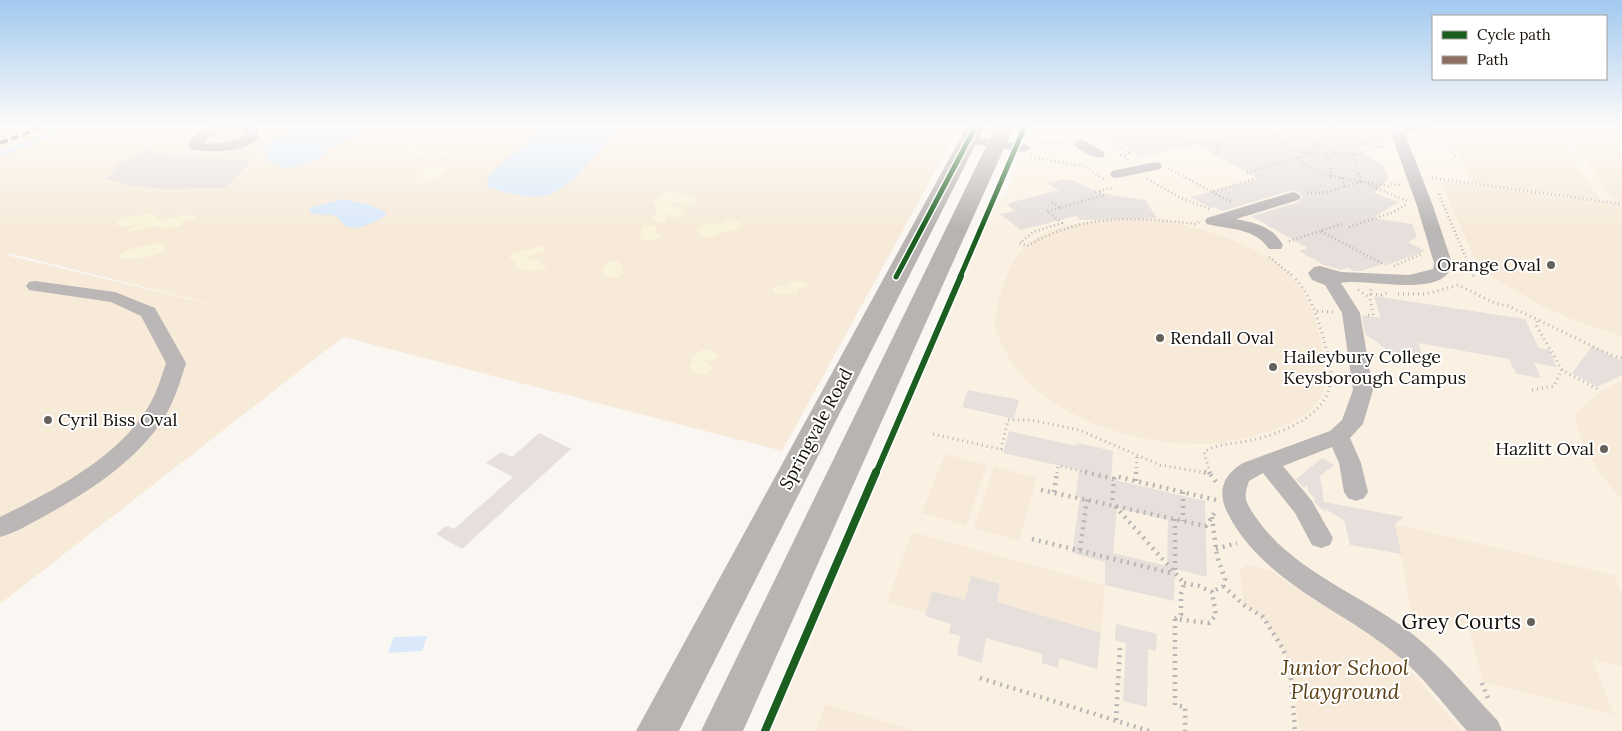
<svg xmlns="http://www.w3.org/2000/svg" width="1622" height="731" font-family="Lora,serif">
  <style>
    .built { fill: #fbf1e3 }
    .green { fill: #f7ead9; fill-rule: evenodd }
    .sand { fill: #f9f3db }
    .water { fill: #dae9fa }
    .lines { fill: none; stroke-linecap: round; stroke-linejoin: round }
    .stream { stroke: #dae9fa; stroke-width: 4 }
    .building { fill: #e6dfdc; fill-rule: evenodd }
    .path-far2 { stroke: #b8b5b4; stroke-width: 2.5; stroke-dasharray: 1 3; stroke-linecap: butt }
    .path-far1 { stroke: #b8b5b4; stroke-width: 3; stroke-dasharray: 1 4; stroke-linecap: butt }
    .path { stroke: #b8b5b4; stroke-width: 4.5; stroke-dasharray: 2 5; stroke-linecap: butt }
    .minor { fill: #bbb7b7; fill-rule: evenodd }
    .highway { fill: #b9b4b2; fill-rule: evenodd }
    .quiet { stroke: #8d6e63; stroke-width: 4; stroke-dasharray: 8 4; stroke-linecap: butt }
    .cycleway-far2-casing { stroke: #fff; stroke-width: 8 }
    .cycleway-far1-casing { stroke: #fff; stroke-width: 9 }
    .cycleway-casing { stroke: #fff; stroke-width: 11 }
    .cycleway-far2 { stroke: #1b5e20; stroke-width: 5 }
    .cycleway-far1 { stroke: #1b5e20; stroke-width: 6 }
    .cycleway { stroke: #1b5e20; stroke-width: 8 }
    .poi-dot { fill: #66615b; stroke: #fff; stroke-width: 2 }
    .labels { text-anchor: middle; stroke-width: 4; stroke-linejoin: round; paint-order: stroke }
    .poi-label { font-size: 18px; fill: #16100a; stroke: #fff; text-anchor: start }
    .street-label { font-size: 18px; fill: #16100a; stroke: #fff }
    .near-poi-label { font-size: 21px; fill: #16100a; stroke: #fff; text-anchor: end }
    .near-park-label { font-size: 21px; font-style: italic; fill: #5d4116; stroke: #fff }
  </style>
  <rect width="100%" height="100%" fill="#faf7f2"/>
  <path class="built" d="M1033 126H1622V731H771L996 199 1005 197Z"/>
  <path class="green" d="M0 126H960L782 451 343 337 0 604ZM9 253 256 315 6 255Z
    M1444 126H1549L1600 200 1471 182Z
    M1561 127 1622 134V203L1616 202Z
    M1440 181 1622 205V336L1578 322 1543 307 1486 273 1474 257Z
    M1123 218C1138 219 1153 219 1168 222 1202 227 1261 247 1286 271 1305 288 1315 314 1320 337 1324 352 1329 372 1324 386 1323 391 1321 398 1318 402 1306 418 1283 427 1264 433 1243 439 1221 444 1199 444 1131 445 1029 412 1002 344 1000 339 996 333 995 328 994 313 999 297 1004 284 1007 275 1011 264 1017 256 1040 223 1087 223 1123 218Z
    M1622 381V500C1599 472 1581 452 1575 414L1600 392Z
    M945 454 987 465 966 526 922 513Z
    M994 466 1037 478 1019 541 974 528Z
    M1395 524 1614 575 1622 593V667L1593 660 1614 715 1483 682 1469 629 1412 614Z
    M912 532 1105 585 1101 633 997 602 1000 584 971 576 965 600 932 591 926 613 887 602Z
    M1249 565 1271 571 1394 651 1462 731H1299L1292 667 1267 622 1258 614 1244 605 1240 571 1243 567Z
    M825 704 916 731H816Z"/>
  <path class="sand" d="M404 147H420L429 151C421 156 406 163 396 159L397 156 392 159 384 158 385 155Z
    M449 149 456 153 465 151 471 153C464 163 448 161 440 155L441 151Z
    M441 164V167L446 170C437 176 425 188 413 182 420 175 429 164 441 164Z
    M673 190 676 192 678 195 693 197 697 202C690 211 680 204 670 201L671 205 683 209 684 214 673 218 668 217 670 214H666L667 220 663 222 653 221 652 218 658 211 654 206 653 201 667 191Z
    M154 214 157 219H169L181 215 195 216 194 219 182 222 181 226 164 229 154 226 131 232 128 231 130 228 143 223 127 227 115 225C120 216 143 214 154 214Z
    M730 220 741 222 743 225C739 231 731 231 724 232 712 235 710 244 696 230 702 222 710 225 719 224 722 224 725 220 730 220Z
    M646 224 657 226V230L654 233 660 235 658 239 648 241 640 238 641 227Z
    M161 243 167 247C158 259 131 260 117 258 123 248 149 245 161 243Z
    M540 246 545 248 544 251 530 256 528 259 539 260 547 267C532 275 528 270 514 266L515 262 509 257 510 254Z
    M610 261 620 262 624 273 616 278 605 276 602 271 606 263Z
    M794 281H803L809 285 807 288H798L797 293 790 295 784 293 776 295 772 291 775 286 786 287Z
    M702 350H709L718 354 717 357 712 361 703 360 713 367C707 377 694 378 689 367L692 361V356Z"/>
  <path class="water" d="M307 126H379L329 148C319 163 297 167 281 168L278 164 268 162 270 159H265L267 157 264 156 268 151H260C273 138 289 132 307 126Z
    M545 126H620C613 138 601 149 592 159 553 203 543 203 487 187 485 171 508 160 518 151 527 143 535 134 545 126Z
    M343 199 371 205 386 212 385 216C375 222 356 233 344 225 340 221 339 217 332 215 324 213 317 217 309 212L311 207Z
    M427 636 422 651 388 653 394 637Z"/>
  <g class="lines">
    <path class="stream" d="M0 154 74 126"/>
  </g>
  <path class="building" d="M1099 126H1376L1388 132 1391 139 1356 148 1381 164 1387 173 1388 179 1375 193 1398 202 1373 218 1412 224 1417 237 1408 242 1425 251 1387 265 1385 263 1361 271H1353L1348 268 1341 270 1324 265 1299 251 1308 248 1251 216 1299 202 1303 197 1299 192 1292 190 1222 211 1215 207 1210 208 1191 197 1259 179 1196 144 1141 157Z
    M149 150 173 157 210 155 201 159 252 160 225 188 164 189 134 186 104 179 116 173 110 172 119 168 112 167Z
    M1064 179 1073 180 1099 193 1145 200 1157 218 1080 220 1076 216 1021 230 1000 214 1015 211 1006 204 1059 190 1047 183Z
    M1374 296 1525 319 1539 348 1550 350 1556 367 1534 363 1541 378 1516 374 1509 359 1418 343 1424 357 1389 351 1365 334 1362 315 1381 318Z
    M1592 346 1622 361V375L1597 387 1572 373Z
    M968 390 1019 400 1014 419 962 407Z
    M1009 431 1076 446 1077 443 1113 451 1111 479 1205 501 1207 577 1175 569 1174 601 1105 585V562L1072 553 1080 498 1076 494 1079 470 1003 453ZM1117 508 1168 520 1167 566 1113 553Z
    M539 433 571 449 462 549 436 534 446 526 454 529 513 477 486 463 501 452 512 457Z
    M1322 458 1334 465 1320 476 1324 502 1404 517 1395 524 1401 554 1350 545 1344 520 1325 509V512L1316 504 1313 500H1316L1308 491 1307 485 1304 488 1296 479Z
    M971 576 1000 584 997 602 1101 633 1097 669 1059 658 1058 668 1042 663V654L986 638 982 663 957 655 960 636 949 633 951 624 925 616 932 591 965 600Z
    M1116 624 1157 634 1156 651 1148 649 1147 707 1123 701 1126 643 1115 640Z"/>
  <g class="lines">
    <path class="path-far2" d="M1054 126 1077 133
      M1103 126 1099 133 1129 153 1121 155 1129 160
      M1280 126 1335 153 1353 155 1377 147
      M1330 126 1377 147 1388 146
      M1570 126 1606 131
      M1440 127 1456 158
      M1268 128 1273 134 1291 132
      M1170 132 1182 129V126
      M1189 142H1205L1219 147V151L1213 155
      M1037 145 1068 141
      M1216 145 1227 141 1230 136 1253 138 1273 134C1289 153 1311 156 1335 153
      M1327 155 1332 162
      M1353 155 1357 165
      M1031 157 1084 166 1105 180
      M1300 157 1303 164 1331 176
      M1168 168 1212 192 1257 178
      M1331 168V176L1362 182 1358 172
      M1247 173 1300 157 1320 146
      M1342 178 1345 186 1362 182 1388 186 1390 184 1402 185
      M1432 178 1622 204
      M1147 179 1181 198 1209 209
      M1369 185 1407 201
      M1095 192 1114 187
      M1212 192 1231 202
      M1307 193 1329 192 1345 186
      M1439 194 1474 277
      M1052 202 1060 208 1104 195 1098 191
      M1060 208 1047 211 1062 223 1033 232 1020 243 1027 246C1085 213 1132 217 1197 224L1200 221
      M1342 224 1320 231 1385 265
      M1349 227 1394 212 1408 203
      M1289 241 1320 231
      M1269 257 1294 277
      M1394 266 1423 253"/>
    <path class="path-far1" d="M1358 290 1370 298
      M1371 294 1381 295 1387 293
      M1398 294H1426L1458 285 1497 304 1508 306 1530 316 1613 356 1622 358
      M1317 311 1333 312
      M1368 315H1373L1370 298 1371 289
      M1537 321 1536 325 1562 370 1597 389
      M1532 390 1554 386 1562 370
      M933 434 1004 450
      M1001 449 1008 420H1031L1079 430 1160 465 1208 473
      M1057 473 1058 466 1090 473
      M1136 473 1137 455
      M1210 473 1204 452C1218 443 1233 444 1248 441 1280 434 1329 417 1331 378 1332 368 1329 357 1326 348 1319 321 1312 296 1293 276"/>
    <path class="path" d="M1085 472 1114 479 1112 505
      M1204 472 1210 474 1217 483
      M1209 472 1210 474
      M1114 479 1115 476 1216 500
      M1136 481V472
      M1041 490 1206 526 1217 509
      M1054 492 1057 472
      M1183 492V521
      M1115 506 1184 583
      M1212 517 1217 556 1225 579 1223 586 1212 592
      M1175 519V573
      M1032 539 1175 574
      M1216 549 1237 543
      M1080 550 1087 499
      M1184 583 1199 586 1212 592 1216 615 1209 623 1175 619 1181 615V594Z
      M1223 586 1244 605 1263 617 1283 649 1290 667 1295 731
      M1175 619V705L1185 707V731
      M980 678 1149 731
      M1482 683 1488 698
      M1116 720 1120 646"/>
    <path class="minor" d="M214 126H255L258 130 259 138C246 153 209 153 191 149L189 146C193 133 202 130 214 126ZM241 129 244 131 245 136C231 142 219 144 204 143 210 131 229 132 241 129Z
      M1400 126H1430L1429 129 1405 134 1433 206 1452 263C1447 301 1366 277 1341 283L1360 313 1373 390 1363 424 1350 438 1361 463 1368 492 1364 498 1356 501 1348 498 1344 492 1339 463 1332 447 1283 466 1312 501 1333 538 1330 545 1321 548 1312 545 1295 513 1263 473 1249 481C1247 487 1245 493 1246 499 1248 507 1253 513 1257 519 1296 574 1364 595 1415 636 1446 661 1470 692 1498 721L1502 731H1467C1443 704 1421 673 1392 651 1336 607 1263 581 1228 514 1217 493 1222 475 1243 463L1330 431 1342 420 1353 390 1342 313 1325 285 1312 280 1308 273 1314 267 1320 266 1341 272 1409 275 1433 269 1434 263 1417 206 1390 131 1392 128Z
      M1612 126H1622V131L1613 129Z
      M970 136 1024 144 1031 148 1024 152 965 143 963 140 965 137Z
      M1080 139 1103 151 1105 154 1103 157C1093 159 1079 151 1073 143Z
      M1155 162 1160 163 1162 166 1160 169 1117 178 1112 177 1110 174 1112 171Z
      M1293 192 1298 194 1301 197 1298 200 1236 219C1256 223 1273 227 1283 245L1281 249H1269C1254 227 1230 230 1207 224L1205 221 1207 218Z
      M35 281 115 292 155 308 186 363C180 383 174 402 163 420 134 463 87 493 41 518 28 525 15 533 0 537V517C51 492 116 459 147 409 156 395 161 378 166 363L141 316 111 302 29 290 26 286 29 282Z"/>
    <path class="highway" d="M967 126H985L679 731H636Z
      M996 126H1014L743 731H701Z"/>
    <path class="quiet" d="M0 143 45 126"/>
    <defs>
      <path id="cycleway-far2" d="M896 277 976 126
        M960 277 1025 126"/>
      <path id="cycleway-far1" d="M876 473 961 276"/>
      <path id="cycleway" d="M765 731 876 472"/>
    </defs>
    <use href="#cycleway-far2" class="cycleway-far2-casing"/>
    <use href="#cycleway-far1" class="cycleway-far1-casing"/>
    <use href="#cycleway" class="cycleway-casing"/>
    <use href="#cycleway-far2" class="cycleway-far2"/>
    <use href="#cycleway-far1" class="cycleway-far1"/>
    <use href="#cycleway" class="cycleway"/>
  </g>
  <linearGradient id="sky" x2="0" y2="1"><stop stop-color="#a2c9ef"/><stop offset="0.55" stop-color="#fdfbf9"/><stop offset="1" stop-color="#fdfbf9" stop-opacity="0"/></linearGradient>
  <rect width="1622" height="229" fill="url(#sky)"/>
  <g class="poi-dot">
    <circle cx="1551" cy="265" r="5"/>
    <circle cx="1160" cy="338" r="5"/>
    <circle cx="1273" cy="367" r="5"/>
    <circle cx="48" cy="420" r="5"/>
    <circle cx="1604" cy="449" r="5"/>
    <circle cx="1531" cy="622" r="5"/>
  </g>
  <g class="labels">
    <g class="poi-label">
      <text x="1541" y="271" text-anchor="end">Orange Oval</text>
      <text x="1170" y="344">Rendall Oval</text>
      <text x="1283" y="363">Haileybury College<tspan x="1283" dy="21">Keysborough Campus</tspan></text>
      <text x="58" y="426">Cyril Biss Oval</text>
      <text x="1594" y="455" text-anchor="end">Hazlitt Oval</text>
    </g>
    <g class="street-label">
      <text transform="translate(816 429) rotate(-62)" y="6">Springvale Road</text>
    </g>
    <g class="near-poi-label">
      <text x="1521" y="629">Grey Courts</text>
    </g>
    <g class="near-park-label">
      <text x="1345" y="675">Junior School<tspan x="1345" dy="24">Playground</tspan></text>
    </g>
  </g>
  <rect x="1432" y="15" width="175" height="65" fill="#ffffff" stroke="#a29f9d"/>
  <rect x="1442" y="31" width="25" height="8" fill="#1b5e20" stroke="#a29f9d"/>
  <text x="1477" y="40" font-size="15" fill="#16100a">Cycle path</text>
  <rect x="1442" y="56" width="25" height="8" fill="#8d6e63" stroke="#a29f9d"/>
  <text x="1477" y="65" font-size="15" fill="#16100a">Path</text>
</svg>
